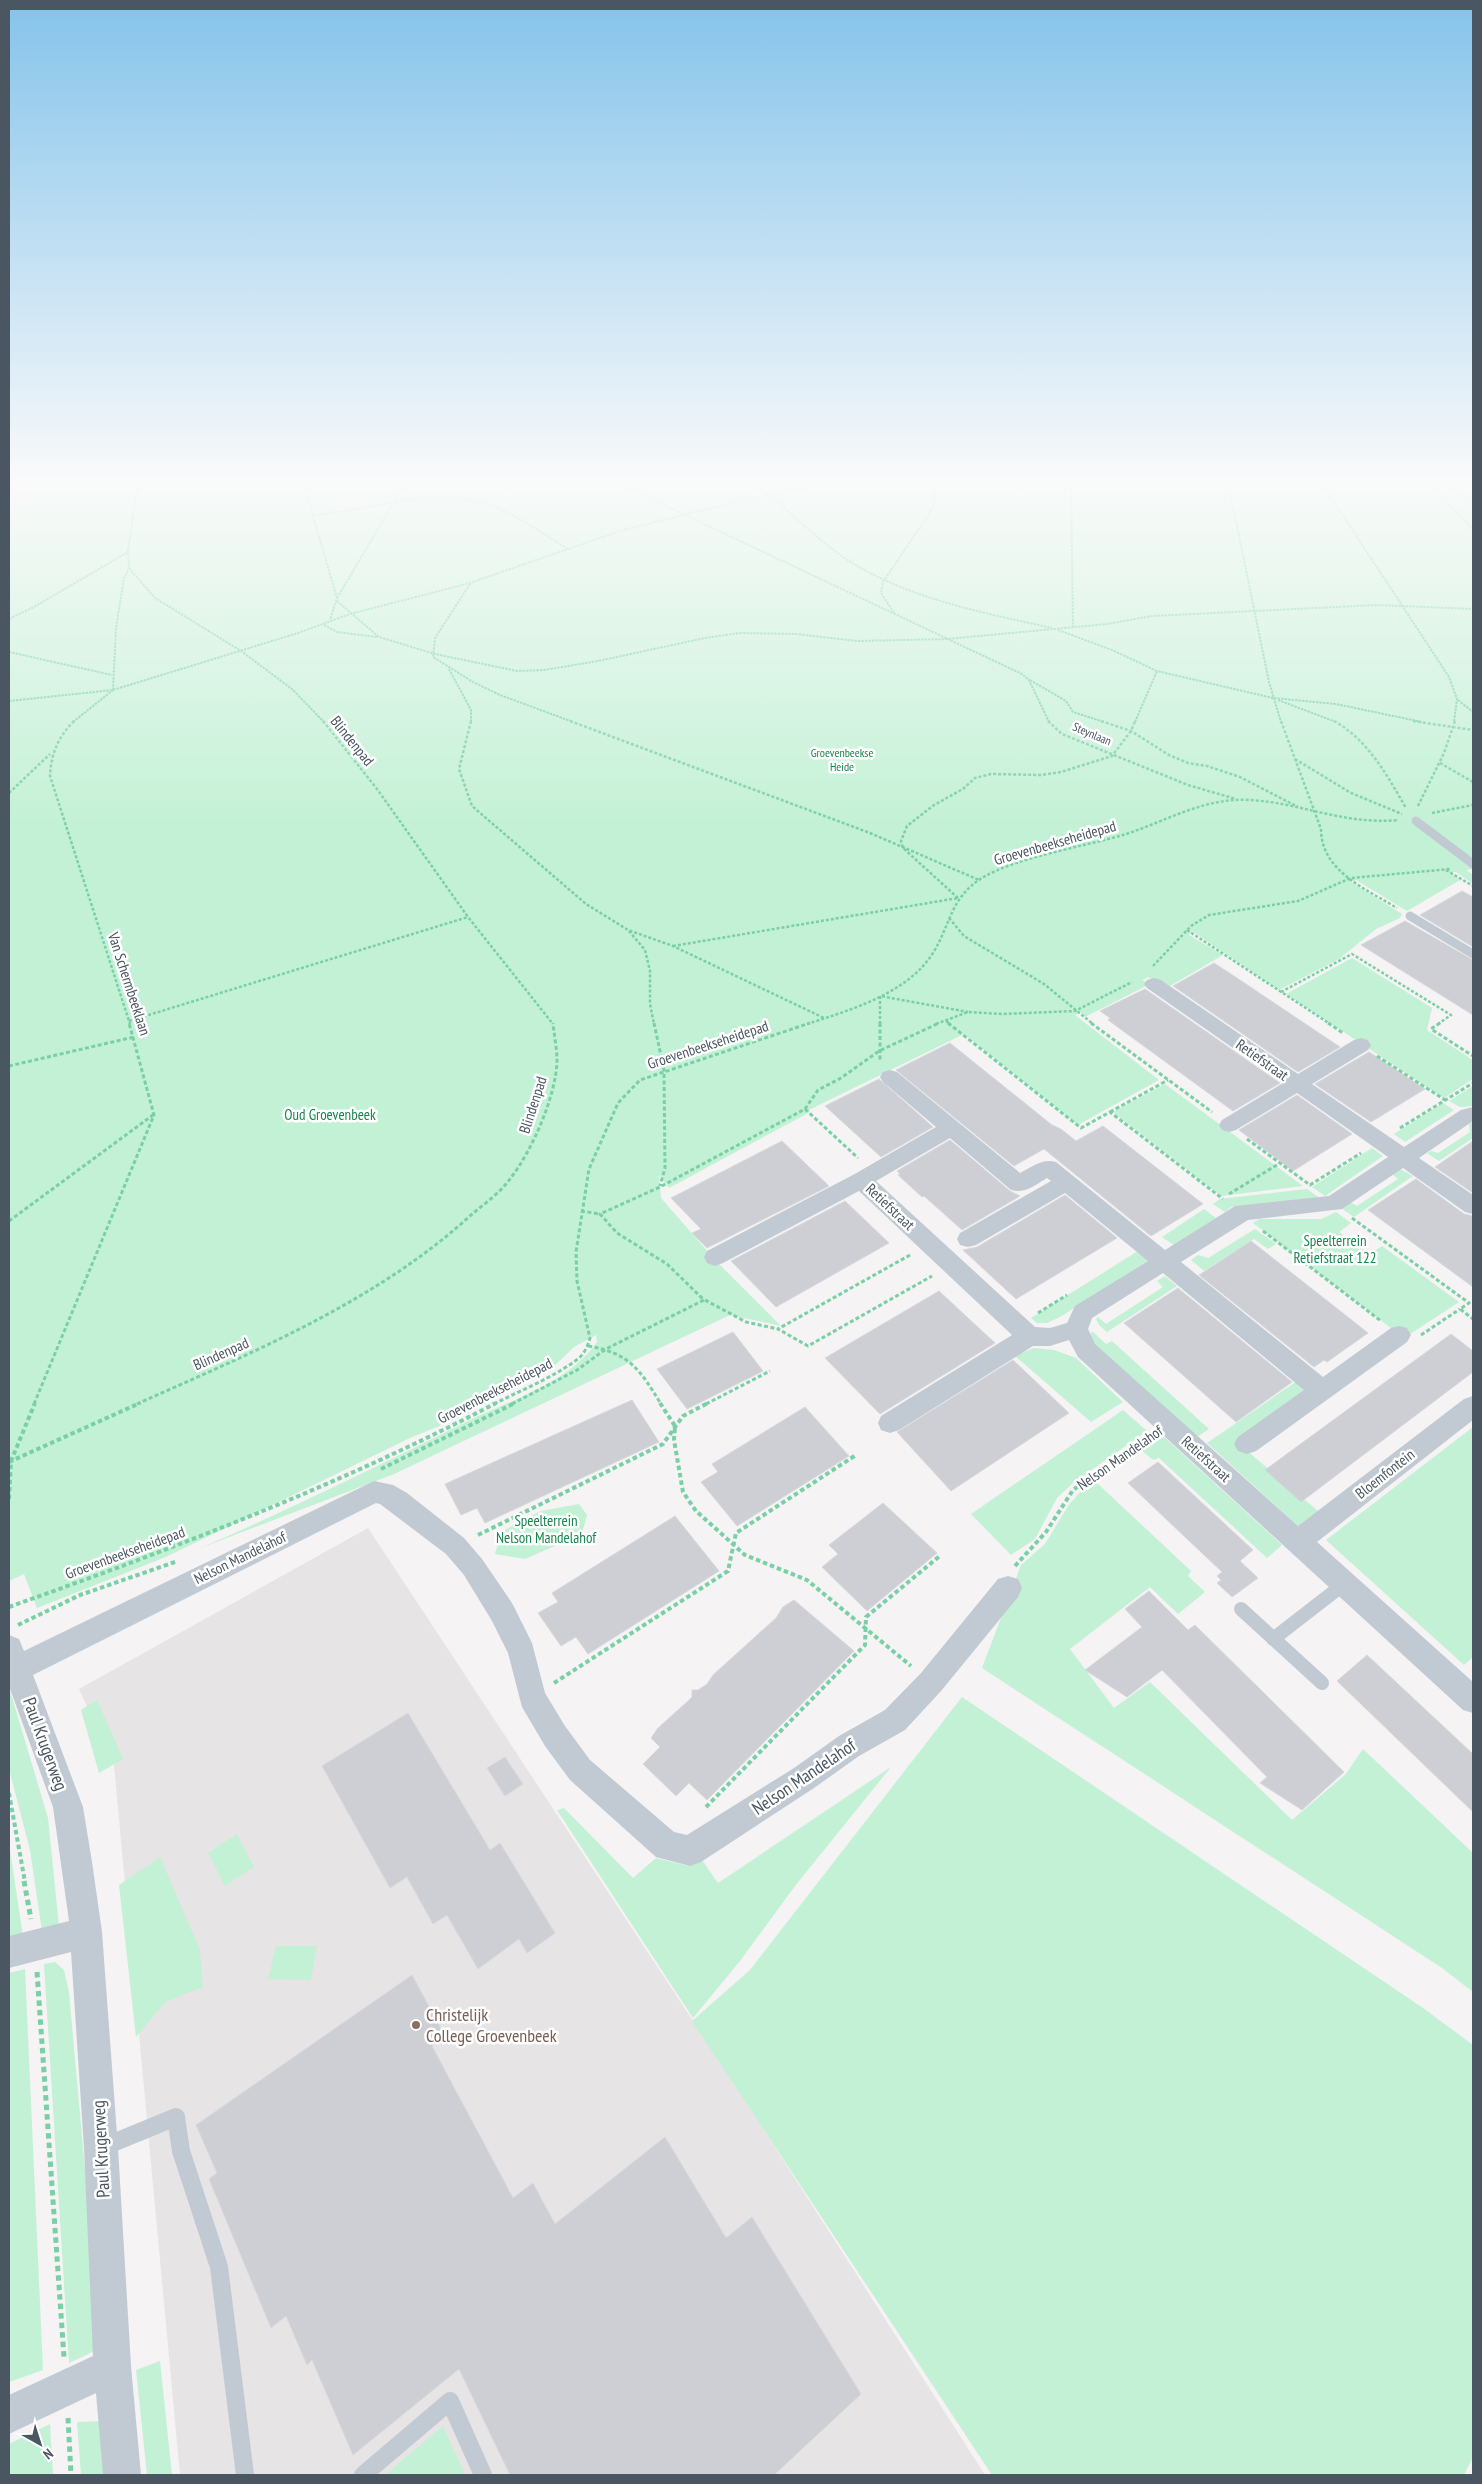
<svg xmlns="http://www.w3.org/2000/svg" width="1482" height="2484" font-family="'PT Sans Narrow',sans-serif">
  <style>
    .education { fill: #e6e4e5 }
    .green { fill: #c3f1d5 }
    .building { fill: #cdcfd5; stroke: #d7d9de }
    .lines { fill: none; stroke-linecap: round; stroke-linejoin: round }
    .path-far4 { stroke: #7ad0a6; stroke-width: 2; stroke-dasharray: 2.5 1; stroke-linecap: butt }
    .path-far3 { stroke: #7ad0a6; stroke-width: 2.5; stroke-dasharray: 3 2; stroke-linecap: butt }
    .path-far2 { stroke: #7ad0a6; stroke-width: 3; stroke-dasharray: 4 2.5; stroke-linecap: butt }
    .path-far1 { stroke: #7ad0a6; stroke-width: 4; stroke-dasharray: 4.5 3; stroke-linecap: butt }
    .path { stroke: #7ad0a6; stroke-width: 5; stroke-dasharray: 5.5 4; stroke-linecap: butt }
    .lane-far2 { stroke: #c1cad2; stroke-width: 9 }
    .lane-far1 { stroke: #c1cad2; stroke-width: 14 }
    .lane { stroke: #c1cad2; stroke-width: 18 }
    .street { fill: #c1cad2; fill-rule: evenodd }
    .education-dot { fill: #8d6e63; stroke: #fff; stroke-width: 2 }
    .labels { text-anchor: middle; stroke-width: 5; stroke-linejoin: round; paint-order: stroke }
    .far-street-label { font-size: 12px; fill: #4a5661; stroke: #fff }
    .far-park-label { font-size: 12px; fill: #17864f; stroke: #fff }
    .street-label { font-size: 15px; fill: #4a5661; stroke: #fff }
    .park-label { font-size: 15px; fill: #17864f; stroke: #fff }
    .near-street-label { font-size: 18px; fill: #4a5661; stroke: #fff }
    .near-education-label { font-size: 18px; fill: #785e54; stroke: #fff; text-anchor: start }
  </style>
  <rect width="100%" height="100%" fill="#f5f3f3"/>
  <path class="education" d="M368 1528 730 2077 985 2475H180L114 1765 79 1689Z"/>
  <path class="green" d="M9 482H1473V869L1466 870 1473 875V884L1456 872H1450L1460 880 1407 911 1356 880 1351 882 1402 914 1400 918 1376 929 1339 959 1279 990 1192 931 1189 935 1223 955 1170 986 1161 980 1155 982 1149 977 1142 980 1150 984 1085 1017 1081 1012 1075 1015 1159 1080 1078 1125 964 1034 809 1110 810 1112 669 1188 659 1175 661 1198 716 1261 781 1326 730 1315 394 1474 198 1549C289 1510 378 1466 466 1422 510 1400 567 1384 597 1342L596 1335 574 1347 549 1371 454 1420 410 1438 166 1557 37 1608 24 1574 9 1581Z
    M1352 958 1432 1008 1427 1030 1473 1060V1079L1444 1098 1286 994Z
    M1165 1084 1303 1186 1221 1196 1113 1112Z
    M1473 1086V1106L1460 1107 1449 1101Z
    M1443 1103 1454 1110 1405 1142 1394 1134Z
    M1473 1122V1138L1439 1161 1427 1153 1431 1151 1438 1153 1470 1132 1469 1124Z
    M1372 1148 1383 1156 1325 1196 1312 1187Z
    M1400 1169 1413 1176 1354 1217 1341 1208 1350 1202 1357 1206 1398 1179 1392 1174Z
    M1307 1189 1320 1198 1231 1207 1225 1212 1213 1204 1220 1199Z
    M1204 1209 1216 1218 1174 1245 1162 1237Z
    M1336 1212 1351 1223 1339 1232 1368 1253 1343 1271 1382 1246 1459 1302 1404 1338 1253 1223 1259 1219H1321Z
    M1255 1229 1276 1244 1268 1249 1254 1239 1204 1271 1191 1260 1198 1255 1208 1258Z
    M1138 1251 1149 1260 1060 1317 1047 1323H1037L1031 1318Z
    M1165 1276 1177 1286 1107 1332 1099 1325 1096 1319 1098 1317 1106 1324 1163 1287 1157 1281Z
    M1092 1331 1106 1344 1112 1341 1209 1429 1197 1437 1093 1344 1090 1335Z
    M1034 1348 1054 1350 1076 1358 1123 1402 1091 1422 1015 1356Z
    M1297 1381 1305 1388 1303 1395 1238 1443 1318 1511 1298 1526 1207 1443Z
    M1123 1410 1147 1431 1073 1483 1057 1498 1035 1539 1011 1555 971 1514Z
    M1473 1427V1657L1464 1665 1326 1540Z
    M1162 1435 1282 1545 1267 1558 1159 1458 1153 1460 1140 1449Z
    M1096 1482 1191 1571 1188 1576 1205 1592 1178 1614 1150 1587 1070 1649 1114 1708 1150 1682 1292 1820 1346 1774 1363 1749 1473 1853V1992L1442 1968 982 1668 1021 1565 1045 1544 1068 1506 1081 1491Z
    M579 1504 587 1515 583 1530 557 1545 525 1559 495 1554 501 1532 541 1511Z
    M9 1687 48 1818 59 1926 43 1938 30 1850 9 1769Z
    M962 1697 1423 2008 1473 2045V2457L1464 2475H992L692 2021 750 1970Z
    M97 1700 123 1759 99 1773 81 1710Z
    M891 1767 795 1886 740 1961 693 2018 557 1810 564 1808 633 1878 656 1858 689 1866 702 1860 718 1883Z
    M237 1834 254 1867 225 1886 208 1853Z
    M9 1844 23 1936 9 1939Z
    M160 1857 200 1950 203 1987 165 2002 136 2037 119 1885Z
    M276 1946H317L311 1980 268 1979Z
    M55 1962 64 1970 69 1992 101 2348 69 2363 44 1964Z
    M25 1969 43 2370 9 2382V1973Z
    M160 2361 172 2475H147L136 2370Z
    M105 2421 109 2475H81L77 2422Z
    M50 2424 53 2475H9V2444Z
    M443 2426 465 2475H385Z"/>
  <path class="building" d="M1462 891 1473 897V947L1420 915Z
    M1405 921 1473 960V1015L1361 945Z
    M1214 963 1231 974 1340 1047 1298 1072 1173 986Z
    M1145 989 1155 996 1280 1083 1233 1111 1108 1020 1110 1018 1100 1011Z
    M950 1043 1052 1125 1061 1129 1076 1141 1103 1126 1203 1204 1151 1236 1044 1149 1014 1166 896 1070Z
    M1369 1052 1425 1089 1371 1122 1315 1084Z
    M879 1079 933 1127 881 1157 825 1106Z
    M1297 1095 1352 1134 1293 1171 1239 1130Z
    M950 1140 1010 1191 1020 1196 962 1230 924 1196 922 1197 898 1175 900 1174 897 1171Z
    M782 1141 829 1186 707 1248 692 1233 701 1229 671 1198Z
    M1473 1141V1193L1435 1167Z
    M1416 1179 1464 1214 1473 1216V1287L1368 1210Z
    M1065 1195 1117 1238 1016 1299 963 1250 977 1247Z
    M845 1201 889 1243 776 1307 731 1261Z
    M1251 1241 1325 1299 1368 1333 1327 1362 1324 1360 1314 1367 1199 1275Z
    M1178 1288 1292 1382 1236 1422 1124 1323Z
    M939 1291 995 1343 880 1414 825 1358Z
    M733 1332 763 1371 687 1409 657 1369Z
    M1451 1334 1473 1351V1372L1301 1502 1265 1470Z
    M1013 1360 1069 1413 951 1491 897 1432Z
    M632 1400 659 1442 485 1523 477 1508 461 1515 445 1484Z
    M805 1407 849 1456 737 1526 701 1482 718 1472 712 1464Z
    M1158 1462 1253 1550 1240 1561 1258 1578 1232 1597 1217 1583 1221 1580 1217 1576 1222 1572 1128 1483Z
    M883 1503 937 1553 867 1611 822 1567 838 1554 829 1545Z
    M675 1516 719 1571 588 1654 576 1637 561 1646 538 1613 558 1602 552 1593Z
    M1149 1591 1188 1630 1195 1625 1344 1772 1302 1810 1260 1783 1267 1777 1162 1670 1127 1697 1085 1670 1142 1627 1125 1609Z
    M794 1600 854 1651 707 1800 689 1783 676 1796 643 1764 660 1747 651 1738 658 1728 688 1701 692 1697V1690H698L707 1684 713 1675 776 1618 783 1607Z
    M1367 1655 1473 1754V1812L1337 1681Z
    M408 1713 490 1850 500 1843 555 1933 527 1953 519 1939 478 1969 447 1915 433 1924 407 1877 390 1888 322 1766Z
    M505 1757 523 1784 505 1796 487 1768Z
    M412 1975 445 2036 432 2046 513 2198 533 2183 555 2224 665 2137 726 2238 752 2217 861 2394 774 2475H510L459 2369 353 2455 312 2360 307 2365 286 2316 271 2328 209 2179 217 2173 196 2125Z"/>
  <g class="lines">
    <path class="path-far4" d="M303 482 337 598 330 620
      M615 482 1022 674 1029 680 1049 722
      M751 482C785 505 812 536 846 559 908 599 981 612 1052 628
      M1071 482 1073 627
      M1228 482 1269 682 1281 722
      M1321 482 1449 677 1457 699 1454 722
      M1429 482 1473 530
      M1436 482 1473 500
      M313 515C375 510 441 482 502 510 525 520 546 536 568 549
      M129 568 155 598 241 651 292 689 324 722
      M470 584 435 638 433 657 473 682 500 695 573 722
      M337 598 406 482
      M337 601 379 637 435 654 517 671 544 670 598 661 705 638 740 633 796 634 857 641 947 639 1107 624 1152 616 1377 605 1473 609
      M894 613 881 593 883 582 933 508 936 482
      M9 619 34 607 128 552
      M324 625 337 632 377 637
      M1058 630 1112 650 1157 671 1273 698 1336 704 1422 722
      M9 652 112 675
      M449 669 471 710V722
      M1030 680 1066 701 1073 712 1104 722
      M113 690 116 628 124 578 129 568 128 551 138 482
      M1278 700 1336 722
      M1458 700 1473 712
      M9 701 113 690 298 633 350 614 470 583 620 531 743 500 836 482
      M73 722 113 690
      M1135 722 1157 671"/>
    <path class="path-far3" d="M74 721C58 737 51 754 50 776L130 1024
      M323 721 377 789 468 917 553 1024
      M471 721 459 769 472 806 586 904 628 930 673 946 824 1018
      M570 721 870 833 979 880
      M1048 721 1062 734 1188 785 1236 799
      M1101 721 1131 731 1169 755 1188 763 1207 766 1240 777 1298 807
      M1281 721 1321 829C1321 871 1366 889 1397 908
      M1334 721C1368 740 1387 775 1406 808
      M1413 721 1473 730
      M1295 759 1351 793 1402 814
      M1440 763 1473 782
      M9 793 50 754
      M1418 806 1444 753 1455 721
      M1432 813 1473 805
      M1446 870 1473 886
      M958 898 903 848 901 841 907 826 934 805 963 789 975 778 991 774 1041 775 1061 772 1112 756 1131 731 1135 721
      M949 918 964 936 1044 984 1093 1024
      M1187 930 1330 1024
      M629 931 645 950 650 971V1004L654 1024
      M673 946 958 898
      M1153 966 1191 926 1209 915 1298 901 1351 878 1450 869
      M1281 992 1352 954 1451 1015 1438 1024
      M129 1021 468 917
      M946 1021 950 1024
      M807 1024C850 1010 907 994 933 953 951 924 950 898 982 878 1017 857 1082 847 1123 835 1165 822 1204 797 1250 800 1303 803 1342 825 1399 820
      M880 1024V996L968 1012
      M936 1024 968 1012 1002 1014 1075 1011 1132 982"/>
    <path class="path-far2" d="M654 1023 664 1070 665 1168 660 1186
      M880 1023V1061
      M948 1023 1081 1128 1110 1112 1223 1199
      M1091 1023 1212 1112
      M1328 1023 1343 1033
      M1440 1023 1431 1029 1473 1056
      M1377 1056 1445 1100
      M9 1066 134 1037
      M805 1109 858 1158
      M1110 1112 1168 1080
      M1400 1128 1473 1083
      M1247 1139 1310 1185 1361 1153
      M1229 1194 1280 1163
      M581 1211 600 1214
      M1352 1218 1469 1303 1460 1309 1473 1319
      M9 1221 153 1115
      M1263 1231 1381 1321
      M910 1255 778 1329 808 1346 932 1276
      M705 1300 746 1322 778 1329
      M1038 1313 1067 1295
      M1421 1335 1460 1309
      M588 1346C630 1353 640 1370 661 1404
      M34 1404 154 1115 129 1023
      M137 1404C253 1352 376 1302 471 1215 484 1204 500 1193 510 1179 532 1151 556 1096 557 1061 557 1048 554 1035 553 1023
      M494 1404C521 1390 555 1377 579 1358 585 1353 588 1345 590 1338L577 1281 576 1252 589 1169 618 1103 640 1080 810 1023
      M512 1404 577 1370 606 1349 704 1300 667 1264 617 1233 600 1214 660 1187 805 1109 818 1090 841 1078 879 1051 939 1023
      M706 1404 770 1371"/>
    <path class="path-far1" d="M660 1403 675 1426 674 1440 683 1492 696 1511 745 1555 807 1580 911 1666
      M9 1462 140 1403
      M381 1469 515 1403
      M9 1499 11 1461 35 1403
      M478 1535 663 1444 683 1416 708 1403
      M1015 1566 1046 1532 1073 1490 1148 1436
      M9 1607C175 1548 340 1485 496 1403
      M18 1625 80 1595 175 1562
      M554 1683 728 1571 736 1533 856 1455
      M9 1793 25 1882
      M706 1807 865 1645 866 1617 941 1555"/>
    <path class="path" d="M24 1881 31 1919
      M37 1972 64 2357
      M68 2418 71 2475"/>
    <path class="lane-far2" d="M1416 821 1473 864
      M1410 916 1473 954"/>
    <path class="lane-far1" d="M1241 1609 1322 1683
      M1273 1639 1344 1584"/>
    <path class="lane" d="M103 2147 176 2117 181 2151 219 2267 245 2475
      M363 2475 450 2401 483 2475"/>
    <path class="street" d="M1154 978 1161 980 1298 1074 1354 1040 1361 1038 1368 1040 1371 1045 1368 1050 1312 1084 1404 1147 1461 1110 1473 1107V1121L1419 1158 1473 1195V1214L1465 1212 1403 1168 1342 1209 1248 1220 1181 1262 1323 1377 1391 1328 1399 1326 1407 1328 1411 1335 1407 1342 1256 1451 1247 1454 1238 1451 1234 1444 1238 1437 1304 1390 1163 1273 1092 1318 1088 1329 1095 1344 1298 1526 1464 1399 1473 1396V1420L1317 1542 1473 1682V1713L1463 1710 1078 1357 1069 1340 1050 1346H1033L899 1430 890 1433 881 1430 878 1423 881 1416 1012 1335 859 1191 723 1263 715 1266 707 1263 704 1257 707 1251 853 1175 936 1127 883 1082 880 1077 883 1072 890 1070 897 1072 1020 1173C1032 1167 1042 1158 1056 1162L1165 1250 1235 1206 1329 1196 1388 1157 1297 1093 1236 1130 1229 1132 1222 1130 1219 1125 1222 1120 1283 1083 1147 988 1144 984 1147 980ZM950 1138 1011 1190C1025 1194 1035 1185 1047 1178L1051 1181 960 1233 957 1239 960 1245 968 1247 976 1245 1065 1193 1148 1261 1075 1306 1067 1323 1050 1328 1035 1327 876 1181Z
      M374 1481 393 1485 407 1493 464 1538 482 1559 512 1603 532 1643 545 1693 565 1726 590 1760 674 1832 687 1835 794 1768 839 1736 885 1710 921 1673 998 1579 1008 1576 1018 1579 1022 1588 1018 1597 941 1691 905 1730 859 1756 814 1788 701 1862 690 1866 656 1857 570 1780 545 1746 522 1707 508 1653 492 1621 464 1575 446 1554 380 1504 376 1503 33 1675 83 1807 92 1862 102 1932 118 2148 131 2366 141 2475H103L96 2393 9 2434V2395L93 2356 84 2148 71 1952 9 1968V1936L69 1921 53 1807 9 1686V1635L19 1639 24 1651Z"/>
  </g>
  <linearGradient id="sky" x2="0" y2="1"><stop stop-color="#85c3ea"/><stop offset="0.58" stop-color="#fafafa"/><stop offset="1" stop-color="#fafafa" stop-opacity="0"/></linearGradient>
  <rect width="1482" height="830" fill="url(#sky)"/>
  <circle class="education-dot" cx="416" cy="2025" r="5"/>
  <g class="labels">
    <g class="far-street-label">
      <text transform="translate(1092 734) rotate(23)" y="4">Steynlaan</text>
    </g>
    <g class="far-park-label">
      <text x="842" y="757">Groevenbeekse<tspan x="842" dy="14">Heide</tspan></text>
    </g>
    <g class="street-label">
      <text transform="translate(352 741) rotate(51)" y="5">Blindenpad</text>
      <text transform="translate(1055 843) rotate(-16)" y="5">Groevenbeekseheidepad</text>
      <text transform="translate(129 984) rotate(72)" y="5">Van Schermbeeklaan</text>
      <text transform="translate(708 1045) rotate(-18)" y="5">Groevenbeekseheidepad</text>
      <text transform="translate(1262 1060) rotate(35)" y="5">Retiefstraat</text>
      <text transform="translate(533 1105) rotate(-72)" y="5">Blindenpad</text>
      <text transform="translate(890 1207) rotate(43)" y="5">Retiefstraat</text>
      <text transform="translate(221 1354) rotate(-24)" y="5">Blindenpad</text>
      <text transform="translate(495 1391) rotate(-27)" y="5">Groevenbeekseheidepad</text>
      <text transform="translate(1120 1458) rotate(-35)" y="5">Nelson Mandelahof</text>
      <text transform="translate(1206 1459) rotate(42)" y="5">Retiefstraat</text>
      <text transform="translate(1385 1474) rotate(-38)" y="5">Bloemfontein</text>
      <text transform="translate(125 1553) rotate(-20)" y="5">Groevenbeekseheidepad</text>
      <text transform="translate(240 1558) rotate(-26)" y="5">Nelson Mandelahof</text>
    </g>
    <g class="park-label">
      <text x="330" y="1120">Oud Groevenbeek</text>
      <text x="1335" y="1246">Speelterrein<tspan x="1335" dy="17">Retiefstraat 122</tspan></text>
      <text x="546" y="1526">Speelterrein<tspan x="546" dy="17">Nelson Mandelahof</tspan></text>
    </g>
    <g class="near-street-label">
      <text transform="translate(45 1744) rotate(70)" y="6">Paul Krugerweg</text>
      <text transform="translate(804 1777) rotate(-34)" y="6">Nelson Mandelahof</text>
      <text transform="translate(101 2149) rotate(-93)" y="6">Paul Krugerweg</text>
    </g>
    <g class="near-education-label">
      <text x="426" y="2021">Christelijk<tspan x="426" dy="21">College Groevenbeek</tspan></text>
    </g>
  </g>
  <rect width="1482" height="2484" fill="none" stroke="#4a5661" stroke-width="20"/>
  <g transform="translate(40 2444) rotate(141)" stroke="#ffffff" stroke-width="4" paint-order="stroke">
  <path d="M0-4L9 19L0 12L-9 19Z" fill="#4a5661"/>
  <text y="-8" font-size="14" font-weight="bold" text-anchor="middle" fill="#4a5661">N</text>
  </g>
</svg>
